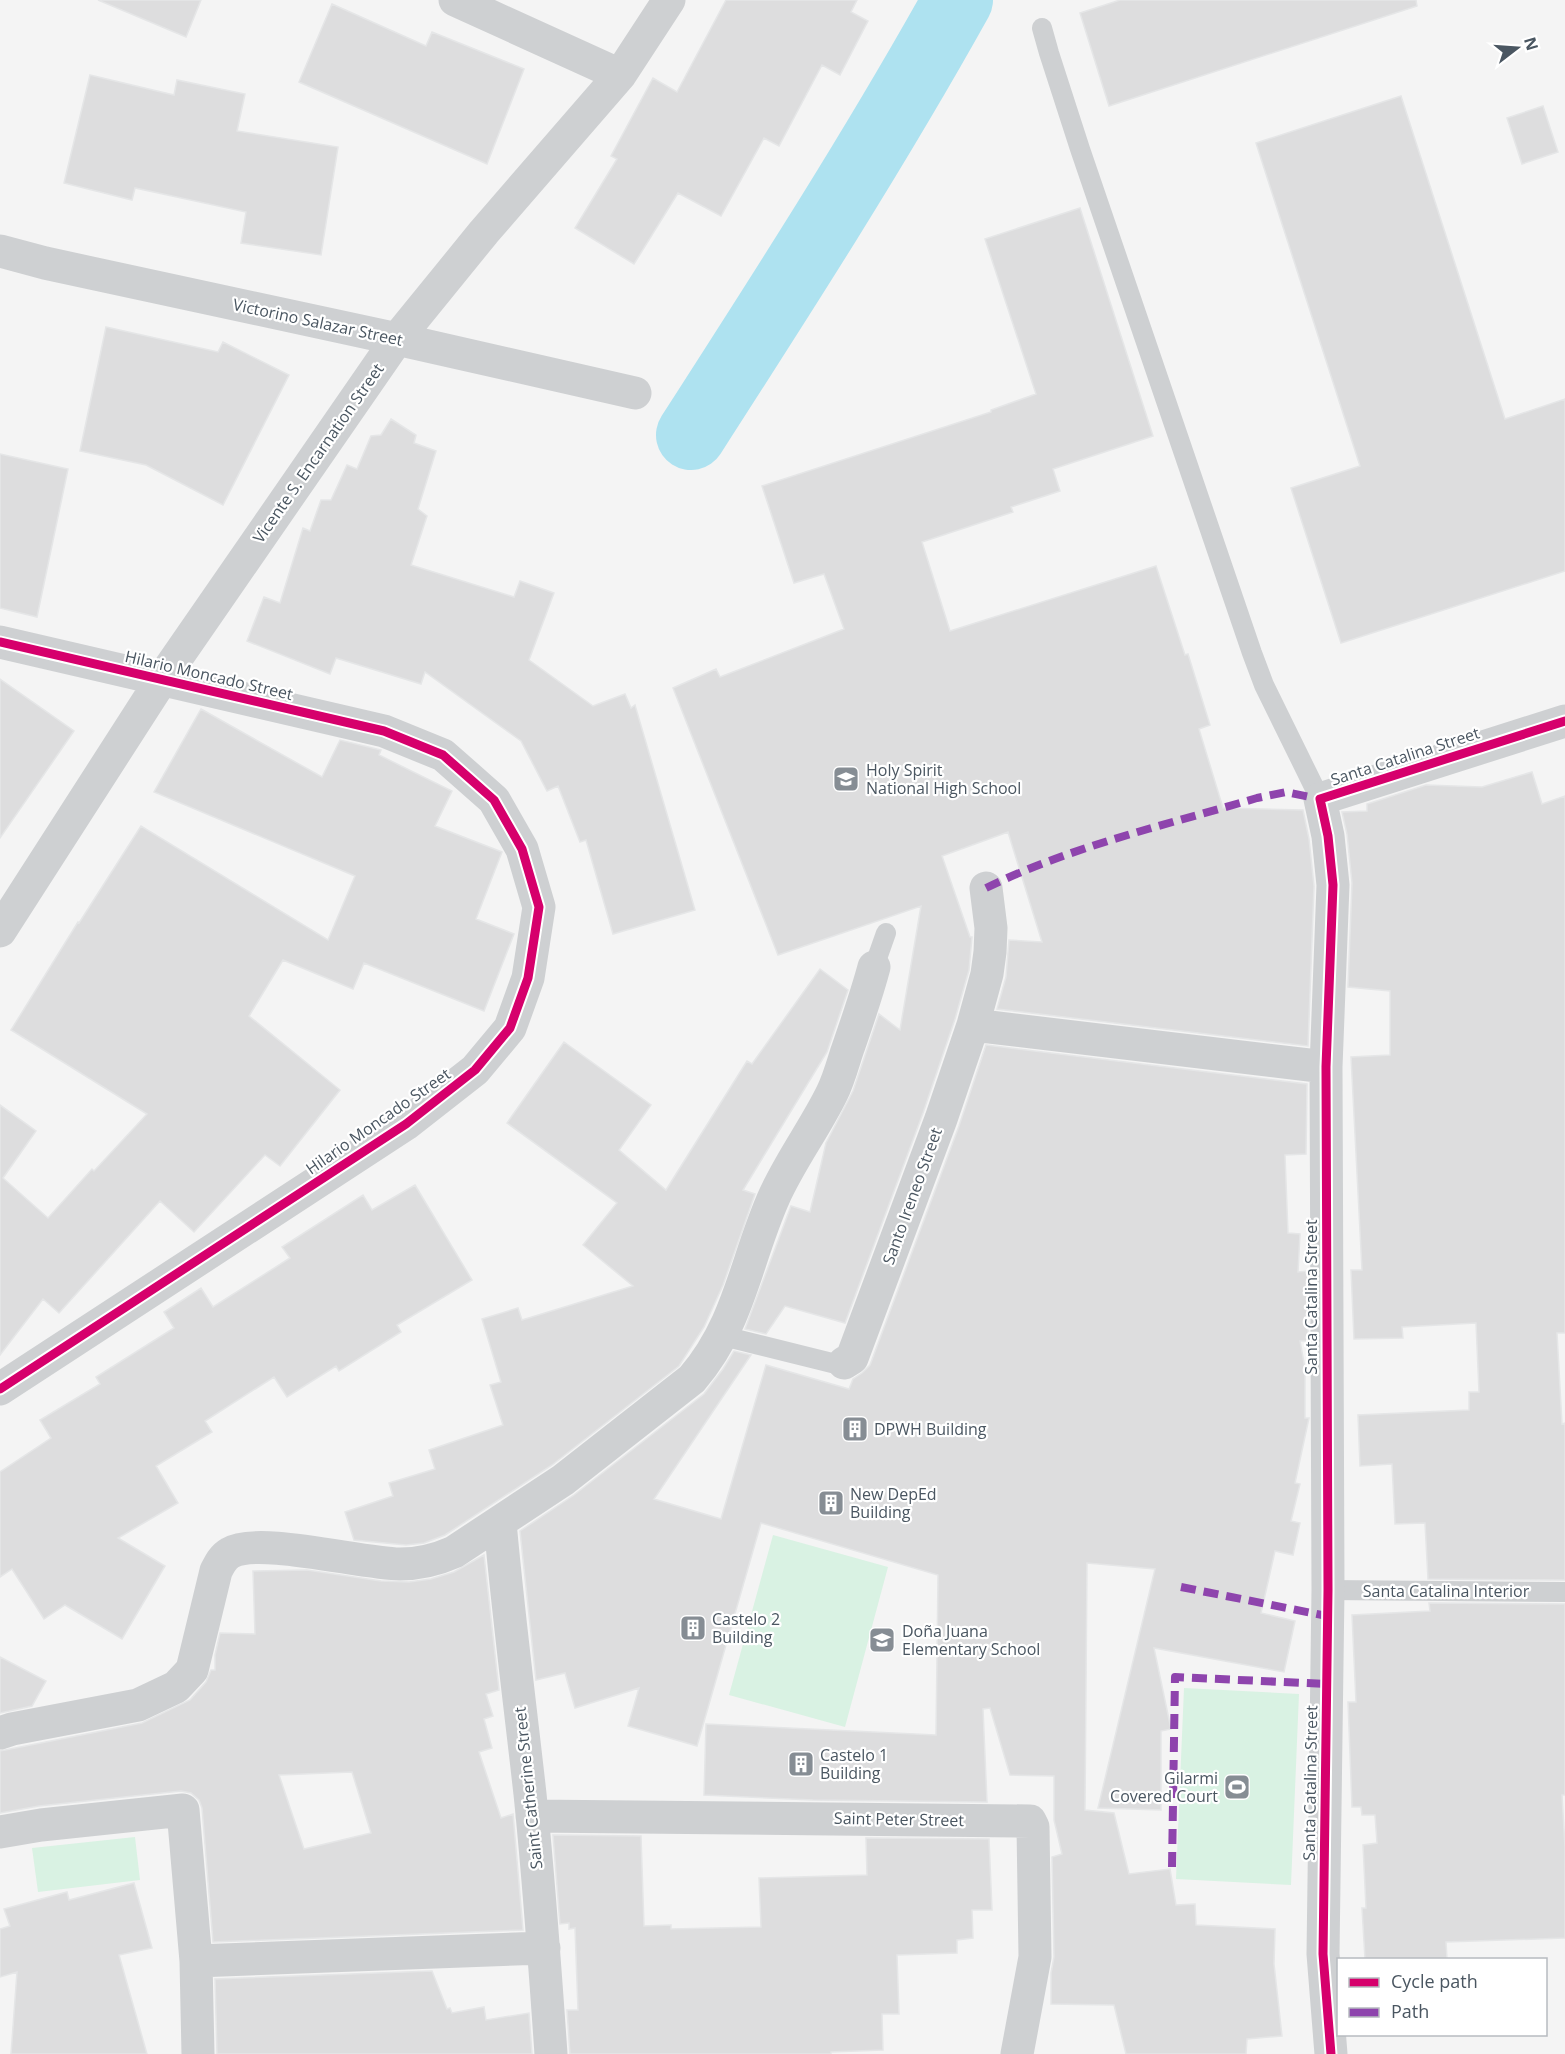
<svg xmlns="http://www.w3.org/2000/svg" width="1565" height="2054" font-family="'Open Sans',sans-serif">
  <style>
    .green { fill: #d9f2e3 }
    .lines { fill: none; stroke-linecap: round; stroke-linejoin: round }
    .river { stroke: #aee2f0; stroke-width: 70 }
    .building { fill: #ddddde; stroke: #e5e6e7; stroke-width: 1.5; fill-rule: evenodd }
    .lane { stroke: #ced0d2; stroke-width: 20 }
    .street { stroke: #ced0d2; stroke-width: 33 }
    .quiet { stroke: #8e44ad; stroke-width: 8; stroke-dasharray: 15 8; stroke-linecap: butt }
    .cycleway-casing { stroke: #fff; stroke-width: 13 }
    .cycleway { stroke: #d6006c; stroke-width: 9 }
    .labels { text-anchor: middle; stroke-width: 4.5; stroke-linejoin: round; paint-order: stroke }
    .street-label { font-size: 16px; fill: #4a5661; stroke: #fff }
    .poi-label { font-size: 16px; fill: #4a5661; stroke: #fff; text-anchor: start }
  </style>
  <rect width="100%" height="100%" fill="#f4f4f4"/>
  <path class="green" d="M773 1535 888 1567 845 1727 729 1695Z
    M1184 1688 1299 1694 1291 1885 1176 1879Z
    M135 1837 140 1880 38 1892 32 1848Z"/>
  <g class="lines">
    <path class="river" d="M691 435C783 292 875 149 958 0"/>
  </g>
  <path class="building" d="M98 0H201L186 37Z
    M726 0H857L851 12 868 21 840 75 822 65 779 146 764 138 721 216 678 193 634 264 575 228 617 159 611 156 653 78 677 92Z
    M1120 0H1416L1417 6 1109 106 1080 13Z
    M332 4 426 46 432 32 524 69 487 164 299 82Z
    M90 75 174 95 177 80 245 94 237 131 338 147 321 255 241 243 246 212 135 188 132 200 64 183Z
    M1401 96 1505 419 1565 399V571L1341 643 1291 488 1360 466 1256 143Z
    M1543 106 1558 152 1522 164 1507 118Z
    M1080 208 1153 436 1053 469 1060 491 1011 507 1013 512 922 542 950 631 1156 566 1185 655 1188 654 1210 725 1199 729 1223 808 1303 810 1309 839 1314 886 1308 1046 997 1009 1006 977 1009 940 1042 942 1008 832 942 856 970 937H972L969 970 955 1019 923 1113 845 1323 785 1306 766 1334 745 1329 791 1206 810 1212 826 1143 853 1091 879 1014 900 1030 921 906 778 955 673 688 716 669 720 677 844 629 824 574 794 583 762 486 991 412V410L1036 394 985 239Z
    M106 327 218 352 223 342 289 375 223 505 146 465 80 451Z
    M391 419 416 435 414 443 436 451 418 509 427 516 411 565 514 597 520 581 554 593 529 660 593 706 625 694 631 708 635 705 695 910 613 934 586 840 580 842 558 786 547 791 521 741 425 672 421 684 336 658 330 674 247 641 264 597 280 603 303 528 310 531 321 500H331L347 465 357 469 371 436 381 435Z
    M0 454 68 469 37 617 0 608Z
    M0 679 74 731 0 838Z
    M201 709 322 777 340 740 381 750 379 755 452 791 435 826 502 852 476 919 514 934 484 1011 364 963 353 989 283 960 249 1016 340 1090 280 1166 265 1155 194 1232 160 1201 59 1313 43 1299 0 1355V1105L36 1131 3 1178 48 1218 92 1169 94 1171 147 1114 11 1030 78 922 79 923 141 826 328 940 355 876 154 792Z
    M1532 772 1542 804 1565 796V1333H1557L1562 1424 1565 1423V1580L1428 1579 1425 1523 1395 1524 1392 1464 1360 1466 1358 1415 1469 1410V1392H1479L1476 1323 1402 1327 1403 1338 1354 1339 1351 1270H1362L1351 1057 1390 1055V991L1348 987 1352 883 1347 834 1342 812 1367 811V804L1426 785 1482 787Z
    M820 969 848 990 827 1052 743 1190 755 1194 723 1285 704 1327 679 1366 552 1465 445 1535 424 1543 406 1545 354 1540 345 1512 393 1496 389 1483 435 1469 429 1450 503 1425 490 1385 501 1382 482 1319 518 1308 522 1320 633 1286 583 1245 617 1203 507 1123 564 1042 651 1105 619 1150 666 1190 747 1061 752 1064Z
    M986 1045 1307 1084 1306 1154 1285 1155 1288 1233 1300 1234 1298 1272 1308 1271V1341H1300L1305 1368V1418H1309L1295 1483 1300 1484 1291 1521 1300 1523 1293 1555 1275 1551 1261 1613 1295 1621 1284 1672 1154 1648 1171 1729 1161 1731V1810L1098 1808 1155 1569 1087 1563 1085 1810 1114 1813 1129 1874 1170 1869 1176 1905 1195 1904 1196 1925 1275 1929 1274 1964 1282 2036 1247 2039 1246 2054H1126L1114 2005 1051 2004V1973L1054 1957 1052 1857 1062 1854 1054 1820V1776L1010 1775 990 1708 983 1709 987 1802 813 1800 704 1795 706 1724 936 1735 938 1575 761 1523 697 1746 628 1726 639 1688 575 1708 565 1673 536 1680 520 1531 574 1495 704 1394 723 1369 734 1351 751 1355 654 1499 721 1519 766 1365 849 1389 853 1379 862 1373 870 1365 959 1126Z
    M415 1185 472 1280 397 1325 401 1332 339 1371 336 1366 287 1397 274 1377 205 1421 212 1432 156 1466 178 1503 118 1538 165 1566 122 1639 65 1605 44 1619 12 1569 0 1577V1472L51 1438 40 1420 100 1384 96 1377 174 1328 164 1312 201 1288 213 1307 290 1258 282 1247 363 1195 372 1210Z
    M484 1555 499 1690 486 1694 493 1716 484 1719 492 1748 479 1752 501 1818 513 1814 523 1930 213 1942 202 1808 199 1800 191 1793 181 1791 39 1806 0 1813V1751L142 1723 190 1700 206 1682 211 1670H215V1655L220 1633 255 1634 253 1571 307 1570 381 1581 409 1582 431 1579 454 1572ZM352 1772 371 1833 304 1849 279 1775Z
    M1429 1603 1565 1604V1795H1562L1565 1847V1938L1446 1942 1447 1959H1365L1362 1908H1366L1363 1845 1377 1843 1375 1815H1362L1361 1807H1352L1348 1702H1356L1352 1615 1430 1611Z
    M0 1657 46 1681 32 1706 0 1713Z
    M553 1835 641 1836 644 1926 671 1925V1929L761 1927 759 1878 867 1875 866 1838 989 1839 992 1910H972L973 1938 957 1940V1953L897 1955 899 2014H882L883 2050 831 2052V2054H570L567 2010H578L575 1928 569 1929V1923L560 1924Z
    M134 1883 152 1948 119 1955 147 2054H11L17 1972 0 1977V1929L10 1926 4 1909 67 1892 69 1900Z
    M432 1971 447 2009 450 2008 452 2013 484 2007 486 2020 529 2013 532 2054H217L215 1979Z"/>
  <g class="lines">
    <path class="lane" d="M1042 28 1049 53 1080 149 1252 653 1264 685 1320 799
      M874 967 886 933
      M723 1336 836 1364 844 1363
      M1328 1590 1565 1592"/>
    <path class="street" d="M455 0 620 75
      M0 251 45 263 397 339 635 393
      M0 642 384 731 443 755 494 800 522 849 539 907 528 978 510 1028 475 1070 406 1124 0 1389
      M0 931 162 679 397 339 484 232 620 75 669 0
      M973 1025 1326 1067
      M844 1363 852 1358 941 1119 973 1025 987 974 990 952 991 928 986 888
      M500 1522C508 1613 520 1704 530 1794 539 1881 545 1967 551 2054
      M0 1733 12 1729 138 1705 176 1687 192 1670 216 1571C220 1563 223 1557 230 1553 258 1536 363 1564 400 1564 420 1564 436 1560 454 1552L563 1480 692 1379C740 1323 745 1262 774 1197 790 1161 815 1128 832 1093 838 1081 842 1067 846 1054 856 1025 866 997 874 967
      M532 1816 1030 1821 1033 1827 1035 1957 1017 2054
      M0 1832 41 1825 183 1810 196 1961 198 2054
      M196 1961 544 1948
      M1331 2054 1323 1954 1328 1590 1326 1067 1333 885 1328 836 1320 799 1565 721"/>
    <path class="quiet" d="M986 888C1072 846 1166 825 1257 798L1286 792 1320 799
      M1181 1587 1327 1616
      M1172 1867 1175 1677 1327 1684"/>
    <defs>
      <path id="cycleway" d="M0 642 384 731 443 755 494 800 522 849 539 907 528 978 510 1028 475 1070 406 1124 0 1389
        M1331 2054 1323 1954 1328 1590 1326 1067 1333 885 1328 836 1320 799 1565 721"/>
    </defs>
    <use href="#cycleway" class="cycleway-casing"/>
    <use href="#cycleway" class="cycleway"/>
  </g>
  <defs>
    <symbol id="school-square" viewBox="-11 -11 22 22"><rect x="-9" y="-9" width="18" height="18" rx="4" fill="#868d94" stroke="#fff"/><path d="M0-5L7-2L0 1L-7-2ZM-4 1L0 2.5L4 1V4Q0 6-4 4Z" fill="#fff"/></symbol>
    <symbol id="building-square" viewBox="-11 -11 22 22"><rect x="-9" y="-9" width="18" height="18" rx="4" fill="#868d94" stroke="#fff"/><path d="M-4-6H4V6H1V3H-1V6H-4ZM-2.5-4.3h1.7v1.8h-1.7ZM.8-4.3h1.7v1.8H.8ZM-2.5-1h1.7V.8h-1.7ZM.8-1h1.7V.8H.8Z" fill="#fff"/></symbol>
    <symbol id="stadium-square" viewBox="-11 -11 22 22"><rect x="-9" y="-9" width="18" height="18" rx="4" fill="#868d94" stroke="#fff"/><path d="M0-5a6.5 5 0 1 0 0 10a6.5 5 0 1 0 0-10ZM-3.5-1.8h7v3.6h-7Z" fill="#fff"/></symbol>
  </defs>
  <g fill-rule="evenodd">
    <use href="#school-square" x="831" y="764" width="30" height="30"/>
    <use href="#building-square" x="840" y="1414" width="30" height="30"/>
    <use href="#building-square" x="816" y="1488" width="30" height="30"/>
    <use href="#building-square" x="678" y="1613" width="30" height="30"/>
    <use href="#school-square" x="867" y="1625" width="30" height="30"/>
    <use href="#building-square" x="786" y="1749" width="30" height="30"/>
    <use href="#stadium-square" x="1222" y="1772" width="30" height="30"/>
  </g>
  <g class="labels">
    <g class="street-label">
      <text transform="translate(318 322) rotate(12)" y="6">Victorino Salazar Street</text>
      <text transform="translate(318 453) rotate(-55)" y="6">Vicente S. Encarnation Street</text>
      <text transform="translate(209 675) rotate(13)" y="6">Hilario Moncado Street</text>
      <text transform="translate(1405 756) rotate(-18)" y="6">Santa Catalina Street</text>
      <text transform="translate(378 1121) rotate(-35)" y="6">Hilario Moncado Street</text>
      <text transform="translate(912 1196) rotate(-70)" y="6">Santo Ireneo Street</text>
      <text transform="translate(1311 1297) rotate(-90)" y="6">Santa Catalina Street</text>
      <text x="1446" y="1597">Santa Catalina Interior</text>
      <text transform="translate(1310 1783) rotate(-89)" y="6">Santa Catalina Street</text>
      <text transform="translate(528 1788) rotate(-96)" y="6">Saint Catherine Street</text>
      <text transform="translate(899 1819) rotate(1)" y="6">Saint Peter Street</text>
    </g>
    <g class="poi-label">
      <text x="866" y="776">Holy Spirit<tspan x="866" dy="18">National High School</tspan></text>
      <text x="874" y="1435">DPWH Building</text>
      <text x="850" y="1500">New DepEd<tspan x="850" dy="18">Building</tspan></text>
      <text x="712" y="1625">Castelo 2<tspan x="712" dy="18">Building</tspan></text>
      <text x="902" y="1637">Doña Juana<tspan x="902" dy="18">Elementary School</tspan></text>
      <text x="820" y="1761">Castelo 1<tspan x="820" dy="18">Building</tspan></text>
      <text x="1218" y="1784" text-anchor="end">Gilarmi<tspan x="1218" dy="18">Covered Court</tspan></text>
    </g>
  </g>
  <rect x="1337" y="1958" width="210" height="78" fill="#ffffff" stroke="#b7bbc0" stroke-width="1.5"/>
  <rect x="1349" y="1978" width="30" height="9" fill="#d6006c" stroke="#b7bbc0" stroke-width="1.5"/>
  <text x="1391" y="1988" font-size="18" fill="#4a5661">Cycle path</text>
  <rect x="1349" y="2008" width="30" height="9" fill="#8e44ad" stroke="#b7bbc0" stroke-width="1.5"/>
  <text x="1391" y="2018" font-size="18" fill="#4a5661">Path</text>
  <g transform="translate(1517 48) rotate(73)" stroke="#ffffff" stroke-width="4.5" paint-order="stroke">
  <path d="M0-4.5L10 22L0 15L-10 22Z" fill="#4a5661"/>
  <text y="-9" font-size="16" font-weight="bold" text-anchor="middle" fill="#4a5661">N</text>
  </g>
</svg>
